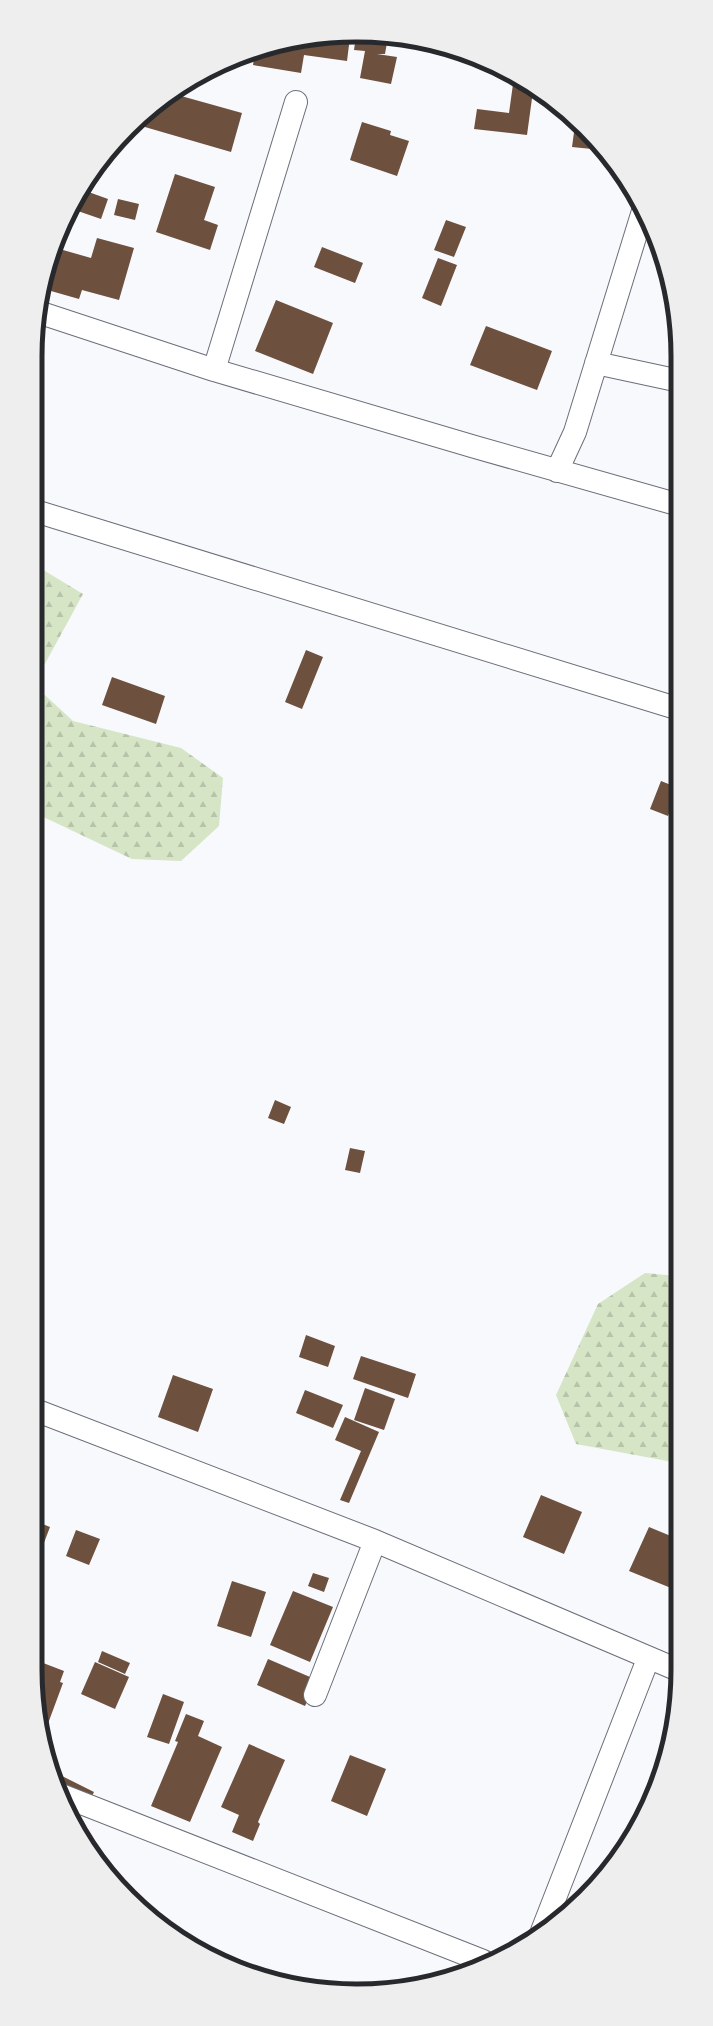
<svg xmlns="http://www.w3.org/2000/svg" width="713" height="2026" font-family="'Fira Sans',sans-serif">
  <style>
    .forest { fill: url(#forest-firs) }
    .building { fill: #6d503e }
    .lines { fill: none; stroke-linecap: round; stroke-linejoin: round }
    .minor-casing { stroke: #6b6f79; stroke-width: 24 }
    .minor { stroke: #fff; stroke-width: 22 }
    .rim { fill: none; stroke: #27292d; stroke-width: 5 }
  </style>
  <defs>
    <pattern id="forest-firs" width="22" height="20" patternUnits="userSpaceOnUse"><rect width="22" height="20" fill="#d5e5c5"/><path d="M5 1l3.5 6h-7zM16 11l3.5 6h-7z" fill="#b7c4aa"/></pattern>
  </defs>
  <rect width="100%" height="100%" fill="#f7f9fd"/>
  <path class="forest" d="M35 565 83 594 35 682Z
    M35 686 73 721 181 748 223 778 219 826 181 861 132 859 35 813Z
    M645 1273 677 1276 678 1463 576 1444 556 1395 598 1304Z"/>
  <path class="building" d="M356 36 388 37 385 54H377L397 57 391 84 360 78 365 51 354 50Z
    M350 37 347 61 304 55 301 73 253 65 255 52 314 38Z
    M413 42 439 46 444 48V50L412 46Z
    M246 55 245 64 231 62Z
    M514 77 533 91 527 135 474 129 477 109 509 113Z
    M174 94 242 113 231 152 138 125 140 120 144 115Z
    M362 122 391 131 390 135 409 141 397 176 350 160Z
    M575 125 598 144 602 150 572 147Z
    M175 174 215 187 204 220 218 225 210 250 156 232Z
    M83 190 108 199 101 219 72 209Z
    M118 199 139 204 135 220 114 215Z
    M446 220 466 227 454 257 434 250Z
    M97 238 134 248 119 300 82 290 79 299 44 289 56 248 91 258Z
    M322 247 363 263 355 283 314 267Z
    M438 258 457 265 441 306 422 298Z
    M276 300 333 323 313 374 255 351Z
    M486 326 552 351 537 390 470 365Z
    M306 650 323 657 302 709 285 702Z
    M112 677 165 696 156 724 102 705Z
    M661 781 676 787V796L668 816 650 809Z
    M275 1100 291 1107 284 1124 268 1118Z
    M350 1148 365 1151 360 1173 345 1170Z
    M306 1335 335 1346 328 1367 299 1357Z
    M361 1356 416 1374 408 1398 353 1379Z
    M173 1375 213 1389 198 1432 158 1417Z
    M365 1388 395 1399 384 1430 354 1420Z
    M305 1390 343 1405 333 1428 296 1413Z
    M345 1417 379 1432 349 1503 340 1500 361 1451 335 1440Z
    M541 1495 582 1512 564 1554 523 1537Z
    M35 1521 50 1527 37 1561 35 1560Z
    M649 1527 678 1539V1571L671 1588 629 1571Z
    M76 1530 100 1539 89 1565 66 1556Z
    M313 1573 329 1578 324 1592 308 1586Z
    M232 1581 266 1592 251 1637 217 1626Z
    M293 1591 333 1607 310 1662 270 1645Z
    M102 1651 130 1663 125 1674 98 1662Z
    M268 1659 317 1680 305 1706 257 1685Z
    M38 1661 64 1671 60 1682 63 1683 43 1737 35 1670Z
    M95 1662 129 1677 115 1709 81 1694Z
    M163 1694 184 1702 169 1744 147 1737Z
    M186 1714 204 1721 198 1736 222 1747 190 1822 151 1806 178 1742 175 1741Z
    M249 1744 285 1760 258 1822 260 1824 253 1841 232 1832 239 1815 221 1807Z
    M350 1755 386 1769 367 1816 331 1801Z
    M62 1776 94 1792 88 1804 58 1789 57 1785Z"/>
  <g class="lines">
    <defs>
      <path id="minor" d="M41 313 214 370 475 447 676 504
        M596 363 675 380
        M214 370 296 102
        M557 471 575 432 643 211
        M35 511 676 708
        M35 1410 375 1541 678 1670
        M315 1695 375 1541
        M61 1795 483 1961
        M542 1931 648 1659"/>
    </defs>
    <use href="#minor" class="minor-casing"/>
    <use href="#minor" class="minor"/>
  </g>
  <path d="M0 0H713V2026H0ZM356 42H357A314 314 0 0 1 671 356V1670A314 314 0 0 1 357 1984H356A314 314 0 0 1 42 1670V356A314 314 0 0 1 356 42Z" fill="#eee" fill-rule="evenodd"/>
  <path class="rim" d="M356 42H357A314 314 0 0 1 671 356V1670A314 314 0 0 1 357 1984H356A314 314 0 0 1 42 1670V356A314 314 0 0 1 356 42Z"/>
</svg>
